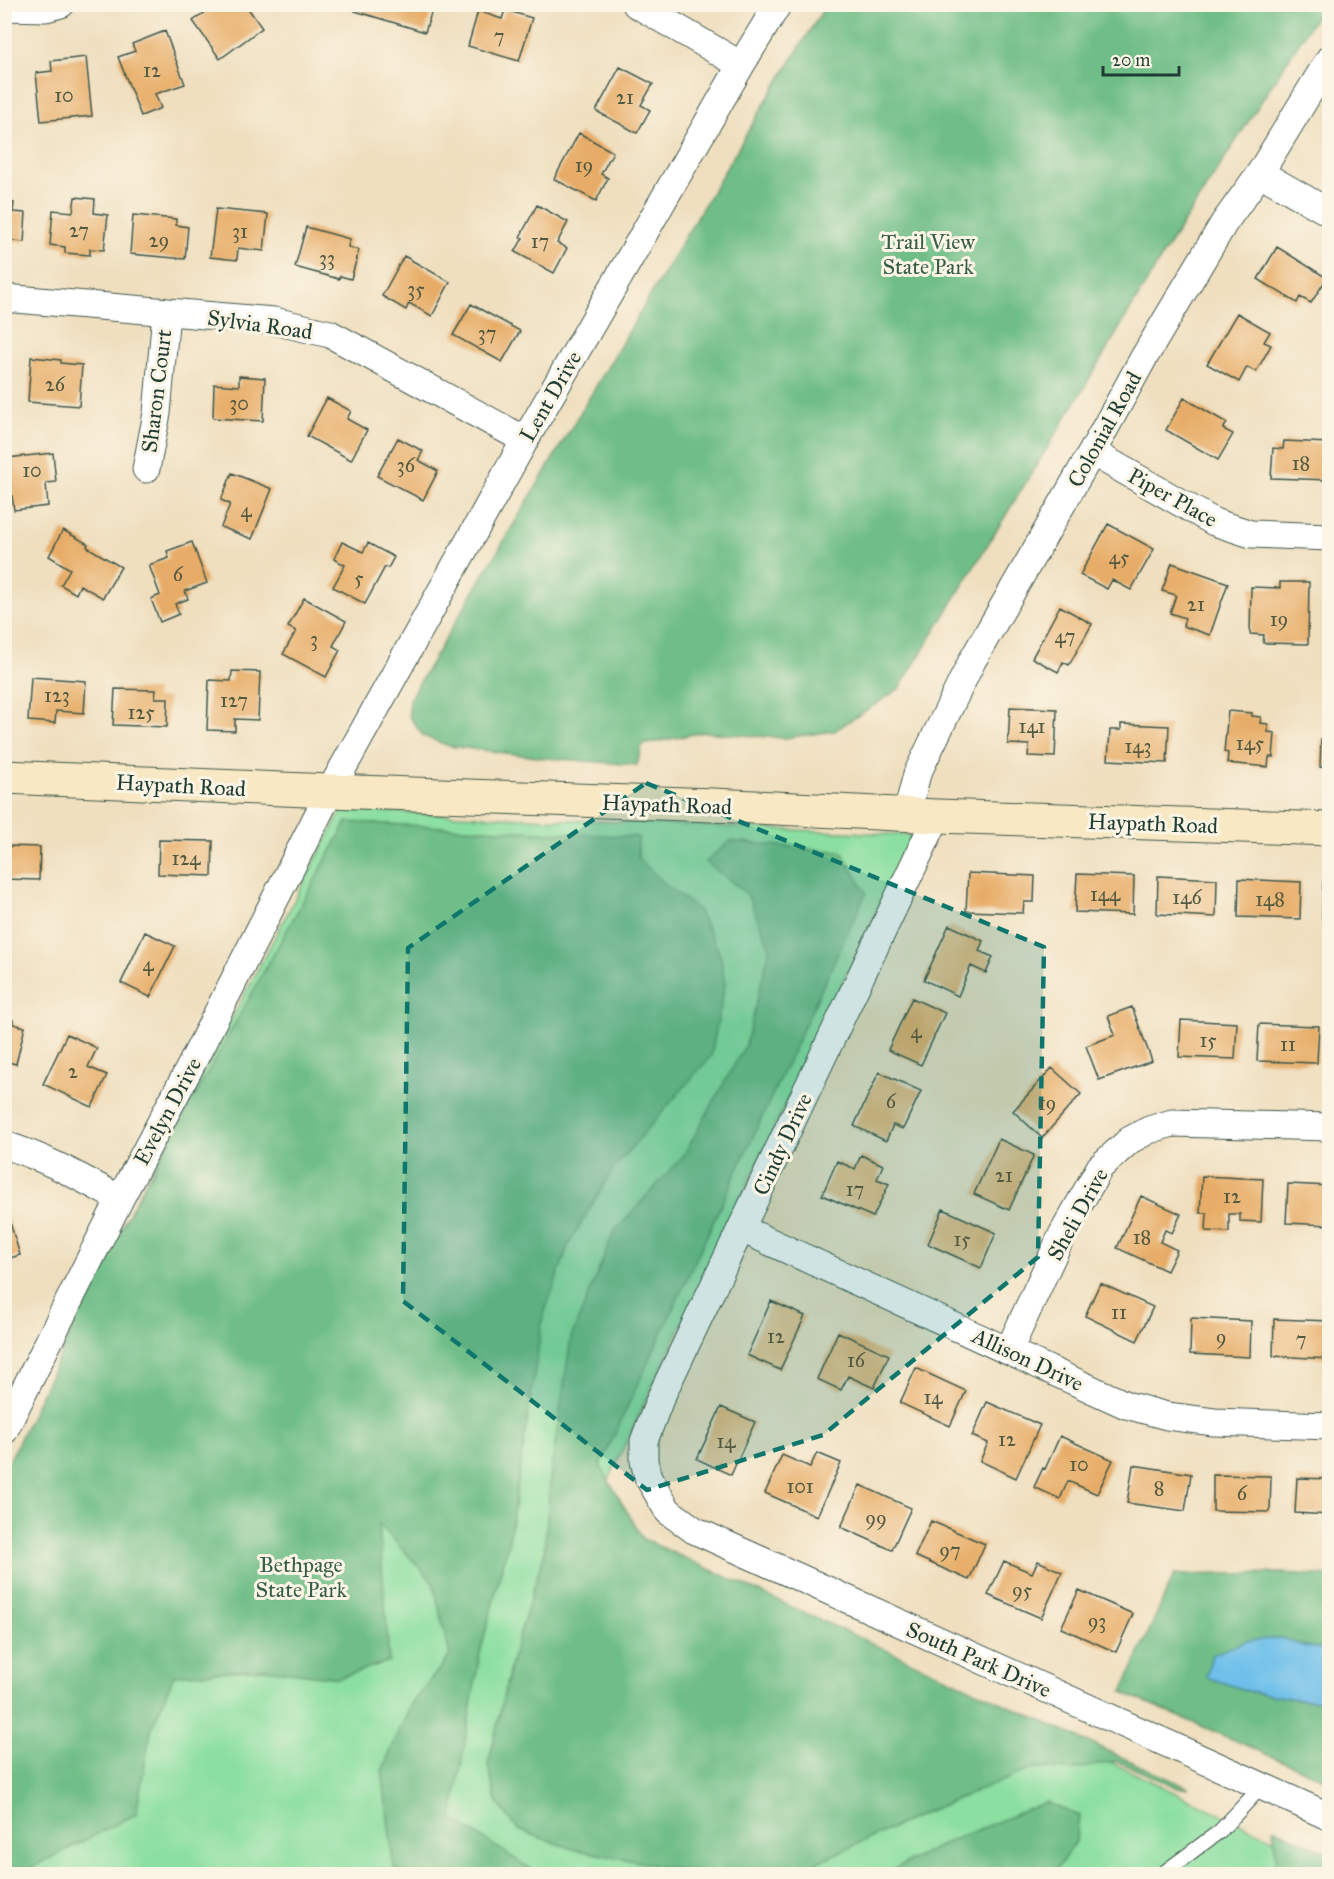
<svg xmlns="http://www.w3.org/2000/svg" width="1334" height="1879" font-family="'IM FELL Great Primer',serif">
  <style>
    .green { fill: #8bdfa1; stroke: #558e6a; stroke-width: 1.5 }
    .forest { fill: #70be87; stroke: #487e5e; stroke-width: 1.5 }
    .water { fill: #6ec0ea; stroke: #467e8f; stroke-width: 1.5 }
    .building { fill: #e7ad68 }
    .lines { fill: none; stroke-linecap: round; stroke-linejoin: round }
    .lane-casing { stroke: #3e5549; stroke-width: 16 }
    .street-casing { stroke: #3e5549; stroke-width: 29 }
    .secondary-casing { stroke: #3e5549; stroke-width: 35 }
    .lane { stroke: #fff; stroke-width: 14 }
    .street { stroke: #fff; stroke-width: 27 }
    .secondary { stroke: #f8e8c3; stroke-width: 33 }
    .marked { fill: #0f766e; fill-opacity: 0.2; stroke: #0f766e; stroke-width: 4.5; stroke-dasharray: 12 8; stroke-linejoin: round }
    .labels { text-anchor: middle; stroke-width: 6; stroke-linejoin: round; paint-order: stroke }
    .number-label { font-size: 20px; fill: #515941 }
    .park-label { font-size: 22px; fill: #355d4a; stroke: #fcf5e5 }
    .street-label { font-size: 22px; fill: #1f3d34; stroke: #fcf5e5 }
  </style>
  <rect width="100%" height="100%" fill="#fcf5e5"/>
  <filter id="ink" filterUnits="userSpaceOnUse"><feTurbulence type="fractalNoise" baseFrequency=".0167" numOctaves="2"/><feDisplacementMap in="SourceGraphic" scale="12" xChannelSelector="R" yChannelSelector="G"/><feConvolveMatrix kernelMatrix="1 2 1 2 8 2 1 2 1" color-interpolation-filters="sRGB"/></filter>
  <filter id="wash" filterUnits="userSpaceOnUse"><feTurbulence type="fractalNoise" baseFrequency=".008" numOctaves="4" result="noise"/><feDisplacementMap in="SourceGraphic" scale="24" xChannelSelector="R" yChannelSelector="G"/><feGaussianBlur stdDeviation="1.35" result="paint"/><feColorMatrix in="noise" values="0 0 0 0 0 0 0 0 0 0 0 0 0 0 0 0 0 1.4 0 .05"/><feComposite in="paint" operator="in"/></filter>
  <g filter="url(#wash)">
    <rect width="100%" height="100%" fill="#efdfbf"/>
    <path class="green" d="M342 810 912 835 592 1515 1329 1866V1874H5L119 1232Z"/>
    <path class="forest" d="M826 5H1323L1164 253 1079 396 899 689 834 731 784 738 703 732 642 745 637 765 546 758 449 746 423 736 409 716V700L765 103Z
      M347 822 638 837V858L665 884 698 910 720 954 725 984 711 1056 613 1169 569 1244 543 1317 509 1540 480 1653 452 1819 539 1874H408L394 1868 382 1771 411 1704 450 1656 433 1582 379 1524 389 1661 339 1678 265 1669 174 1675 151 1730 136 1814 19 1874H5L4 1472 119 1232Z
      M730 841 842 852 866 893 600 1466 643 1539 1189 1788H1178L1117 1761 1073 1770 1034 1768 933 1809 792 1874H701L573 1849 519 1830 496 1801 488 1765 512 1659 544 1554 551 1470 571 1338 614 1232 683 1156 746 1044 770 948 747 894 706 862Z
      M1280 1573 1329 1576V1650L1304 1646 1281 1638 1248 1691 1289 1698 1329 1702V1781L1122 1692 1174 1575Z
      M1046 1802 1079 1816 1076 1840 1054 1874H884L950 1841Z
      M1273 1828 1329 1853V1874H1302L1277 1865Z"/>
    <path class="water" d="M1281 1638 1304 1646 1329 1650V1702L1289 1698 1248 1691 1206 1677 1212 1655 1246 1641Z"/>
    <g id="blocks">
      <path class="building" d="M217 4H245L262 28 220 59 193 21Z
        M357 4H434L425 32 355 11Z
        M505 10 532 18 519 61 468 46 478 11 502 19Z
        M165 31 185 84 155 94 161 108 141 116 118 57 135 51 132 44Z
        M86 57 92 116 41 121 36 73 52 71 51 61Z
        M5 60 10 61 6 104H5Z
        M620 67 653 84 641 105 650 110 637 133 596 111Z
        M579 133 613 152 601 174 608 178 596 201 554 179Z
        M75 197 95 199 94 213 108 215 104 250 90 249V255L65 253V247L50 245 53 210 73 212Z
        M4 202 14 203 13 212 26 213 24 242 4 240Z
        M537 205 568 222 557 243 567 248 554 273 515 252 523 238 520 237Z
        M216 209 268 214 264 251 238 248 237 260 210 257Z
        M133 215 176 219V225L188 227 185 259 130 254Z
        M306 227 350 239 348 247 359 250 351 279 340 276 339 279 295 267Z
        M1277 247 1327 278 1311 303 1300 297 1297 303 1258 279Z
        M404 256 450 282 432 316 409 303 406 310 382 296Z
        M471 304 520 331 502 362 453 335Z
        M1237 313 1270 332 1264 342 1271 345 1256 372 1247 367 1239 382 1207 364Z
        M31 357 61 360V363L82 365 79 406 28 402Z
        M239 376 265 378 263 421 213 418 214 384 239 386Z
        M327 398 351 411 347 419 367 430 351 460 307 436Z
        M1184 398 1227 423 1223 429 1233 434 1218 460 1166 430Z
        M398 438 423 451 418 460 438 471 423 500 377 476Z
        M1284 441 1330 443V480L1271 478 1273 448 1283 449Z
        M53 453 56 482 46 483 48 506 14 510 7 458Z
        M232 473 272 489 252 539 221 527 230 504 221 500Z
        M1108 524 1154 549 1131 590 1112 580 1107 589 1080 575Z
        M63 530 88 544 87 547 121 567 103 598 80 585 76 594 61 585 70 569 49 556Z
        M192 542 207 583 185 591 188 599 175 604 179 614 160 622 151 599 160 595 149 565 169 558 167 551Z
        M342 542 363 552 368 543 394 557 388 568 385 567 365 604 333 587 345 565 334 559Z
        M1172 563 1228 583 1210 635 1183 626 1185 618 1170 613 1176 595 1162 591Z
        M1280 582H1309L1308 644 1263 643 1264 635 1250 634 1251 587 1280 588Z
        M304 598 346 621 333 646 340 650 326 677 283 654 296 631 288 627Z
        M1060 606 1092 624 1069 665 1063 662 1058 672 1032 658Z
        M232 671 260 672 258 720 235 719V731L207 730 209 680 231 681Z
        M31 677 86 681 84 713 56 711 55 723 28 721Z
        M115 689 156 690 155 698H168L167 727 113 725Z
        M1010 707 1057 709 1055 757 1028 756 1029 745 1008 744Z
        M1228 711 1252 713V716L1261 717 1260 723 1268 724V732L1275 733 1273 757H1269L1268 767 1227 763 1228 753 1224 752Z
        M1121 724 1169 726 1167 763 1108 760 1110 730H1121Z
        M1321 739H1330V768L1320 767Z
        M159 840 213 841 212 876 158 874Z
        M4 846 40 847 39 880 4 879Z
        M968 873 1035 876 1034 902H1024L1023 913 966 911Z
        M1077 874 1134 876 1133 914 1075 912Z
        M1158 876 1217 879 1216 917 1157 914Z
        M1239 879 1301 882 1300 919 1238 917Z
        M1323 882H1330V919H1322Z
        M949 925 983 941 979 951 993 957 986 973 971 966 958 996 924 980Z
        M145 932 175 946 150 997 121 983Z
        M912 998 945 1013 921 1065 888 1050Z
        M1132 1007 1152 1061 1099 1080 1086 1046 1115 1035 1108 1016Z
        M4 1018 13 1020V1024L25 1027 16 1064 4 1061Z
        M1181 1020 1237 1023 1235 1059 1179 1057Z
        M1259 1024 1319 1026 1317 1063 1257 1061Z
        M67 1034 97 1048 88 1067 107 1075 92 1107 43 1084Z
        M1052 1068 1081 1094 1042 1138 1013 1111Z
        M879 1072 921 1091 903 1129 893 1125 886 1141 854 1126Z
        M999 1139 1034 1155 1009 1210 974 1194Z
        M861 1155 883 1165 877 1179 889 1184 873 1217 822 1195 837 1161 855 1169Z
        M1202 1176 1263 1179 1261 1222 1240 1221V1214H1229V1232L1206 1231 1207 1213H1200Z
        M1288 1184 1330 1186V1225L1286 1223Z
        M1141 1196 1181 1214 1172 1233 1165 1230 1160 1242 1177 1250 1167 1271 1117 1248Z
        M4 1203 20 1255 4 1260Z
        M943 1209 996 1233 981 1268 928 1244Z
        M1100 1283 1153 1307 1137 1341 1085 1316Z
        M771 1301 805 1316 780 1370 747 1355Z
        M1191 1318 1251 1321 1250 1357 1190 1354Z
        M1274 1319 1330 1321V1359L1273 1356Z
        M838 1332 889 1355 874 1388 848 1376 841 1390 817 1379Z
        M916 1368 966 1391 950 1426 900 1403Z
        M987 1402 1040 1425 1016 1478 980 1461 988 1443 972 1436Z
        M721 1407 755 1422 731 1475 697 1459Z
        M1060 1436 1113 1460 1097 1494 1068 1481 1060 1499 1034 1487 1043 1468 1045 1469Z
        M817 1453 841 1463 817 1516 765 1493 782 1455 810 1467Z
        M1133 1465 1191 1474 1185 1511 1127 1503Z
        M1213 1475 1271 1476 1270 1512 1213 1511Z
        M1297 1478 1330 1479V1515L1295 1513Z
        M860 1485 911 1508 892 1550 841 1527Z
        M931 1521 985 1544 969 1580 915 1556Z
        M1004 1561 1032 1573 1038 1561 1062 1572 1041 1618 988 1595Z
        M1079 1590 1133 1614 1116 1652 1061 1628Z"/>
    </g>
  </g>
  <g filter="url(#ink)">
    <use href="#blocks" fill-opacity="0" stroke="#3e5549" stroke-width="1.5"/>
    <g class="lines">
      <defs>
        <path id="lane" d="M1162 1874 1220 1831 1262 1786"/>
        <path id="street" d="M636 4 741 65
          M4 7 46 8 61 4
          M1260 173 1330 213
          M4 298 274 321 330 334 525 440
          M1092 452 1214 522 1251 534 1330 537
          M146 469 157 413 166 313
          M907 813 917 774 972 661 1092 452 1143 359 1224 223 1260 173 1330 58
          M937 816 660 1399 644 1441V1461L648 1477 668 1511 694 1530 1330 1817
          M4 1145C45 1157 83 1179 120 1199
          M742 1229 1126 1405 1167 1416 1214 1422 1330 1426
          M1009 1350 1063 1233 1100 1167 1130 1140 1149 1130 1172 1123 1330 1127
          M4 1431 120 1199 189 1069 330 791 525 440 741 65 778 4"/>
        <path id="secondary" d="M4 777 330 791 713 805 937 816 1330 829"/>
      </defs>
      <use href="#lane" class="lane-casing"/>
      <use href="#street" class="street-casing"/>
      <use href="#secondary" class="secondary-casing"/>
      <use href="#lane" class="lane"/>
      <use href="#street" class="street"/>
      <use href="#secondary" class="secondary"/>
    </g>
  </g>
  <path class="marked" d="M646 783 1044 947 1038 1257 823 1435 647 1490 403 1301 408 948Z"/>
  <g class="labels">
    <g class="number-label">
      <text x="499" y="43">7</text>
      <text x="152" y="77">12</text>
      <text x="64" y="102">10</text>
      <text x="625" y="104">21</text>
      <text x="584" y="172">19</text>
      <text x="79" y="237">27</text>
      <text x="240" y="238">31</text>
      <text x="159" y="247">29</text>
      <text x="540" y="248">17</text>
      <text x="327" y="265">33</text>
      <text x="416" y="296">35</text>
      <text x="487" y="340">37</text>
      <text x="55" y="391">26</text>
      <text x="239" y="410">30</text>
      <text x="1301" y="470">18</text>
      <text x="406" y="472">36</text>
      <text x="32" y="477">10</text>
      <text x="246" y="517">4</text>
      <text x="1119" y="564">45</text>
      <text x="178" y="581">6</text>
      <text x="359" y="585">5</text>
      <text x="1196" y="611">21</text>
      <text x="1279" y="626">19</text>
      <text x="1065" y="643">47</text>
      <text x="314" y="646">3</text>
      <text x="57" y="702">123</text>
      <text x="234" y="707">127</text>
      <text x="141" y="719">125</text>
      <text x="1032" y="733">141</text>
      <text x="1250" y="750">145</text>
      <text x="1138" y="753">143</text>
      <text x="186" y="865">124</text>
      <text x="1105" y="901">144</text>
      <text x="1187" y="904">146</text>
      <text x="1270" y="906">148</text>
      <text x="148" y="971">4</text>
      <text x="916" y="1038">4</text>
      <text x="1208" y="1047">15</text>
      <text x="1288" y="1051">11</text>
      <text x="73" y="1078">2</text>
      <text x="891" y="1108">6</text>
      <text x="1047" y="1110">19</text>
      <text x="1004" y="1182">21</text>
      <text x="855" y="1196">17</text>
      <text x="1232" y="1203">12</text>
      <text x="1142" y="1244">18</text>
      <text x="962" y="1246">15</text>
      <text x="1119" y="1319">11</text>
      <text x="776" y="1343">12</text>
      <text x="1221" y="1344">9</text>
      <text x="1301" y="1346">7</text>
      <text x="856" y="1367">16</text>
      <text x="933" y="1404">14</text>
      <text x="1007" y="1446">12</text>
      <text x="726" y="1448">14</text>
      <text x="1079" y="1471">10</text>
      <text x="800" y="1493">101</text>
      <text x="1159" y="1495">8</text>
      <text x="1242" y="1500">6</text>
      <text x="876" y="1525">99</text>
      <text x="950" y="1557">97</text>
      <text x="1022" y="1597">95</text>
      <text x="1097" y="1628">93</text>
    </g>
    <g class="park-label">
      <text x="928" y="249">Trail View<tspan x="928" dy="25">State Park</tspan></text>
      <text x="301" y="1572">Bethpage<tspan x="301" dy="25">State Park</tspan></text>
    </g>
    <g class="street-label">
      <text transform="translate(260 324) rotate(8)" y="8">Sylvia Road</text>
      <text transform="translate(156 391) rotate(-83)" y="8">Sharon Court</text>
      <text transform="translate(550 396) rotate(-60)" y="8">Lent Drive</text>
      <text transform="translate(1104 429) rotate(-61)" y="8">Colonial Road</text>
      <text transform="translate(1173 497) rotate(29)" y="8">Piper Place</text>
      <text transform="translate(181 785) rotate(3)" y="8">Haypath Road</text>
      <text transform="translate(667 804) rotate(2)" y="8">Haypath Road</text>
      <text transform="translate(1153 823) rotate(2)" y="8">Haypath Road</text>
      <text transform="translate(167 1111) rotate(-62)" y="8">Evelyn Drive</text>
      <text transform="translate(782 1144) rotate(-65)" y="8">Cindy Drive</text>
      <text transform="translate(1077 1214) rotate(-61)" y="8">Sheli Drive</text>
      <text transform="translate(1028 1359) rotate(25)" y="8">Allison Drive</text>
      <text transform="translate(979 1659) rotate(24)" y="8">South Park Drive</text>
    </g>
  </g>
  <rect width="1334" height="1879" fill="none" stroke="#fcf5e5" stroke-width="24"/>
  <path d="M1103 66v9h76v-9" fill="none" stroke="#1f3d34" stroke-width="3"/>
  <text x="1112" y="66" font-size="18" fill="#1f3d34" stroke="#fcf5e5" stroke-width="4.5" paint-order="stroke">20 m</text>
</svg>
